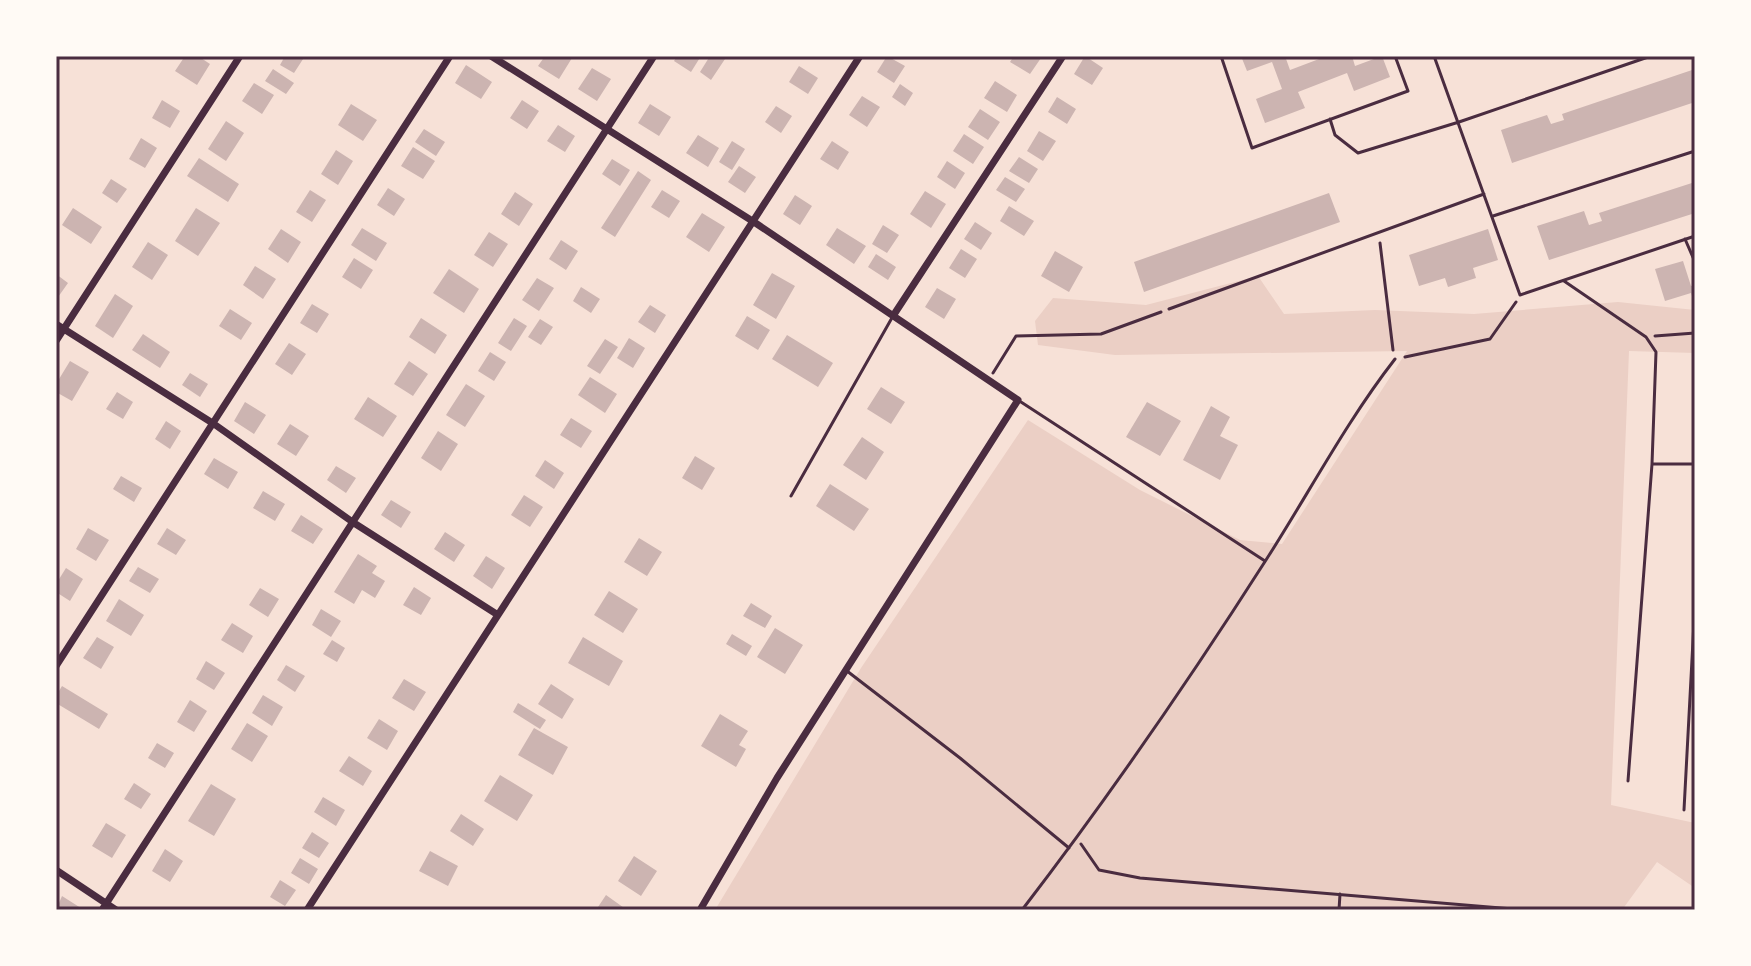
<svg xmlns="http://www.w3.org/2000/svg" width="1751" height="966" font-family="'Sofia Sans Condensed',sans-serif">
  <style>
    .green { fill: #ebcfc5 }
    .building { fill: #ccb4b1 }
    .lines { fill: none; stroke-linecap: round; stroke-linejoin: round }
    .path { stroke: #4a2c40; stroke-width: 3 }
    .service { stroke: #4a2c40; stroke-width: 3 }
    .minor { stroke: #4a2c40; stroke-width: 7 }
    .neatline { fill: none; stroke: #4a2c40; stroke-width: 3 }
  </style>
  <rect width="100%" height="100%" fill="#f7e1d7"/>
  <path class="green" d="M1258 276 1284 314 1375 310 1474 314 1618 302 1695 310V353L1629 351 1611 805 1695 823V888L1657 862 1622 910H715L861 668 1028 420 1140 490 1240 540 1282 544 1407 351 1115 355 1038 345 1035 321 1053 298 1146 305Z"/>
  <path class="building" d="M185 56H198L210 64 197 85 175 71Z
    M285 56H305L294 73 280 65Z
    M545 56H569L572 58 559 79 538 66Z
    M677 56H701L691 72 674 61Z
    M710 56H727L711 80 700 72Z
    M887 56 905 66 894 83 877 72Z
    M1014 56H1038L1041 58 1030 74 1010 62Z
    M1085 56 1103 68 1092 85 1074 74Z
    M1241 56H1285L1290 70 1327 56H1352L1355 66 1382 56 1390 77 1354 91 1347 73 1298 92 1305 108 1265 123 1256 99 1282 89 1272 62 1247 71Z
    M466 65 492 82 481 99 455 83Z
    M799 66 818 78 808 94 789 82Z
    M592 68 611 79 597 101 578 89Z
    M273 69 294 83 286 94 265 81Z
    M1695 69V102L1512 163 1501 130 1547 115 1551 124 1564 120 1562 114Z
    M995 81 1017 95 1007 112 984 98Z
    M254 83 274 95 262 114 242 101Z
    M900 84 913 93 905 106 892 97Z
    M862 96 880 107 867 127 849 115Z
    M1057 97 1076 109 1067 124 1048 112Z
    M162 100 180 111 170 128 152 118Z
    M522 100 539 111 527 129 510 118Z
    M351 104 377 120 363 141 338 125Z
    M650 104 671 117 659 136 638 123Z
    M776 106 792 116 781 133 765 122Z
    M980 109 1000 122 988 140 968 127Z
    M226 121 244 133 226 161 208 149Z
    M558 125 575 136 565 152 547 141Z
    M424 129 445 142 436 156 415 142Z
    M1039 131 1056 141 1043 161 1027 151Z
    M964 134 984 147 973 164 953 151Z
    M698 135 719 148 708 167 686 153Z
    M141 138 157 148 145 168 129 159Z
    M732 141 745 149 732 170 719 162Z
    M832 141 849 152 838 170 820 159Z
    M413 147 435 161 423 179 401 166Z
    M336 150 353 161 338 185 321 174Z
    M1019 157 1038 169 1029 183 1009 171Z
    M199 158 239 184 228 202 187 176Z
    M612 159 630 170 620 186 602 174Z
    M947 161 965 173 955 189 937 177Z
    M739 166 756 177 745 193 728 182Z
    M638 171 651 180 615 237 601 228Z
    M1005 177 1025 189 1016 202 996 190Z
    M111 179 127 189 117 203 102 193Z
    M1695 182V213L1549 260 1537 226 1584 211 1589 225 1602 221 1599 213Z
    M388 188 405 199 394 216 377 205Z
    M310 190 326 200 312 222 296 212Z
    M662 190 680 201 669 218 651 207Z
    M925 191 946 204 931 228 910 214Z
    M515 192 533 204 519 226 501 214Z
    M1329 193 1340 222 1144 292 1134 262Z
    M795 195 812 206 800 225 783 214Z
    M1009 206 1034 221 1024 236 1000 221Z
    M73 208 102 227 91 244 62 225Z
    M196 208 220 223 198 256 175 241Z
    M702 213 725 227 709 252 686 237Z
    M975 222 992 233 981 250 964 239Z
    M883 225 899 235 887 253 872 244Z
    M362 228 387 243 376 261 351 245Z
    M837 228 866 246 854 264 826 245Z
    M281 229 301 242 288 263 268 249Z
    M1488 229 1498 260 1473 268 1476 278 1448 287 1445 278 1419 286 1409 255Z
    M489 232 508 244 493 267 474 255Z
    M561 240 578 251 566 270 549 259Z
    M148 242 168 255 152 280 132 267Z
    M961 249 977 259 965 278 949 268Z
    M1055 251 1083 267 1069 292 1041 276Z
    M876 254 896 267 888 280 868 267Z
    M354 258 373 270 361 289 342 277Z
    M1683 261 1691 286 1695 285V305L1691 293 1665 301 1655 269Z
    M255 266 276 279 263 299 243 285Z
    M449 269 479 289 464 313 433 293Z
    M772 273 795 286 776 319 753 305Z
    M56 274 68 283 56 300Z
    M537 278 554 288 539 311 522 300Z
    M581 287 600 299 591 313 573 301Z
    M937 288 956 299 944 319 925 307Z
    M115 294 133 306 113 338 95 326Z
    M312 304 329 314 317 333 300 323Z
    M650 305 666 315 655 333 638 322Z
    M230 309 252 323 241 340 219 326Z
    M747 316 770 330 758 350 735 336Z
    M421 318 447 335 435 354 409 337Z
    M514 318 527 326 511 351 498 343Z
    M540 319 553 327 541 345 528 337Z
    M143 334 170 352 160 368 132 350Z
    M787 335 833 363 818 387 772 359Z
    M629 338 645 348 633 368 617 358Z
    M605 339 618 347 600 374 587 366Z
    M289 343 306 354 292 375 275 364Z
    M490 352 506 362 494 381 478 371Z
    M70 361 89 372 72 401 56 392V384Z
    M409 361 428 374 413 396 394 384Z
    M190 373 208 384 200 397 182 385Z
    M590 377 617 394 605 413 578 395Z
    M466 384 485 396 465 427 446 415Z
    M881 387 905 402 891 424 867 409Z
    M117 392 133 402 123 419 106 409Z
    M368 397 397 416 383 437 354 419Z
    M245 402 266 415 254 434 234 421Z
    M1147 402 1181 421 1160 456 1126 437Z
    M1211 406 1230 417 1220 436 1238 445 1220 480 1183 460Z
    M571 418 592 431 581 448 560 435Z
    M166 421 181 431 170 449 155 439Z
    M290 424 309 436 296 456 277 444Z
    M438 431 458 444 441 471 421 458Z
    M862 437 884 452 866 480 843 465Z
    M695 456 715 468 702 490 682 478Z
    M214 458 238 472 228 489 204 474Z
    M545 460 564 473 554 489 535 476Z
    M336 466 356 478 346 493 327 480Z
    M121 476 142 488 134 502 113 489Z
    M830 484 869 509 854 531 816 506Z
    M263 491 285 504 275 521 253 508Z
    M524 495 543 507 530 527 511 515Z
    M391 500 411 512 401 528 381 515Z
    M301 515 323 529 313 544 291 531Z
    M88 528 109 540 96 561 76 549Z
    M167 528 186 540 176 555 157 544Z
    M445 532 465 545 454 562 434 549Z
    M639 538 662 552 647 576 624 562Z
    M358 554 377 566 372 573 385 581 375 598 362 590 354 604 334 592Z
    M486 556 505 568 492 589 473 576Z
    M138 567 159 579 150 593 129 581Z
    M66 568 83 579 70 601 56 592V584Z
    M414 587 431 598 421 615 403 605Z
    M260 588 279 599 268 617 249 605Z
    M609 591 638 609 623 633 594 615Z
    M119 599 144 615 131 636 106 621Z
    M751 603 772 616 765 628 743 616Z
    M321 609 341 621 331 637 312 625Z
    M232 623 253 636 243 653 221 640Z
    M775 628 803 645 785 674 757 657Z
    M732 634 752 646 746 656 726 644Z
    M97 637 114 647 101 669 83 658Z
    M583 637 623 661 609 686 568 663Z
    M332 640 345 648 337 662 323 654Z
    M206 661 225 673 214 690 196 679Z
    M286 665 305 676 295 692 277 680Z
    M404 679 426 692 414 711 392 698Z
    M551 684 574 699 562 719 538 704Z
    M62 686 108 714 99 729 56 703V696Z
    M263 695 283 707 272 726 252 713Z
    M190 700 207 711 194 732 177 722Z
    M518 703 546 720 540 729 513 712Z
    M720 714 748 731 739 745 746 749 736 767 701 746Z
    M379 719 398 731 387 750 367 738Z
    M247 723 268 736 252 762 231 749Z
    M534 728 568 747 553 775 518 755Z
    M157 743 174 753 165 768 148 758Z
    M349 756 372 771 363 786 339 771Z
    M500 775 533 795 517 821 484 801Z
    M134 783 151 794 141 809 124 799Z
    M211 784 236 799 214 836 188 821Z
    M323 797 345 810 336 826 314 812Z
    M461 814 484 829 473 846 450 831Z
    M106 823 126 835 112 858 92 846Z
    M312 832 329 843 319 858 302 848Z
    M165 849 183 861 170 882 152 871Z
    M430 851 458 866 448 886 419 871Z
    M634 856 657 871 641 896 618 881Z
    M300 858 318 869 309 884 291 873Z
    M280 880 296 890 285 906 270 897Z
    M606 895 627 910H596Z
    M62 896 84 910H56Z"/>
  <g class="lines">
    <path class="path" d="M1380 243 1393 350
      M1655 336 1695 333
      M1405 357 1490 339 1516 302
      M993 373 1016 336 1101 334 1161 312
      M1081 844 1099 870 1140 878 1525 910
      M1339 910 1340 894"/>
    <path class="service" d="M1221 56 1252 148 1408 91 1395 56
      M1434 56 1520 295 1695 236
      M1330 119 1335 135 1358 153 1459 122 1651 56
      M1493 216 1695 151
      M1685 239 1695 262
      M1564 281 1646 337 1656 352 1652 464 1628 781
      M1169 309 1484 194
      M1021 402 1265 561
      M1652 464H1695
      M791 496 893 316
      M847 671 960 758 1069 848
      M1684 810 1695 603
      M1022 910C1108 798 1190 679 1266 560 1309 493 1346 422 1395 359"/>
    <path class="minor" d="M491 56 754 222 1018 400 777 778 700 910
      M893 316 1063 56
      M56 324 214 424 354 523 498 615
      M56 341 240 56
      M56 666 450 56
      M56 870 116 910
      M102 910 654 56
      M307 910 860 56"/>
  </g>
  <rect width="1751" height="966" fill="none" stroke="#fffaf5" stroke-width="116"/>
  <rect x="58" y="58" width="1635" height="850" class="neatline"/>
</svg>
